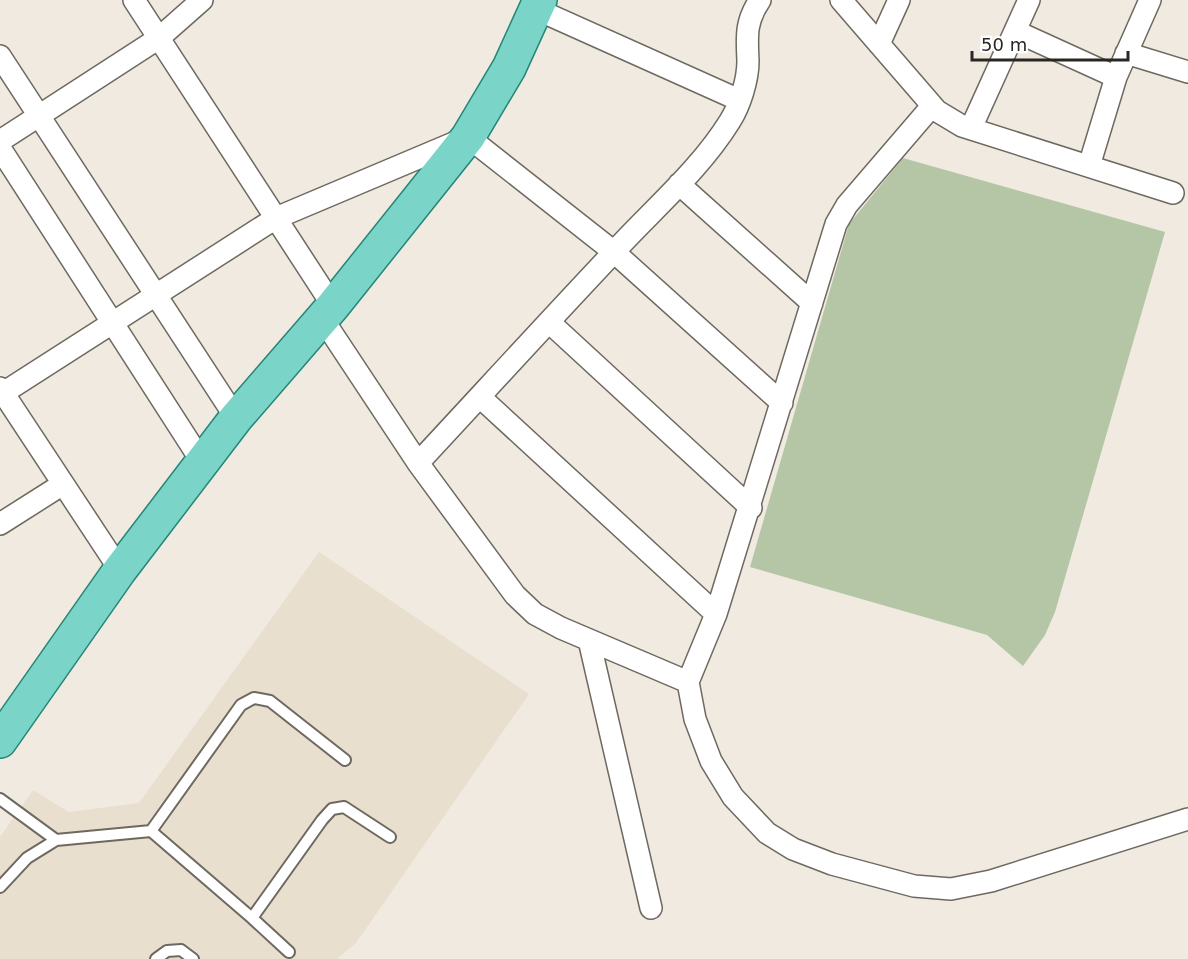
<svg xmlns="http://www.w3.org/2000/svg" width="1188" height="959" font-family="'DejaVu Sans',sans-serif">
  <style>
    .built { fill: #e9dfce }
    .green { fill: #b4c6a6 }
    .lines { fill: none; stroke-linecap: round; stroke-linejoin: round }
    .service-casing { stroke: #6e6960; stroke-width: 14 }
    .minor-casing { stroke: #6e6960; stroke-width: 24 }
    .primary-casing { stroke: #258576; stroke-width: 36 }
    .service { stroke: #fff; stroke-width: 10 }
    .minor { stroke: #fff; stroke-width: 21 }
    .primary { stroke: #7bd4c8; stroke-width: 33 }
  </style>
  <rect width="100%" height="100%" fill="#f0eae0"/>
  <path class="built" d="M319 552 529 694 356 943 337 959H0V837L33 790 69 812 139 803Z"/>
  <path class="green" d="M903 158 1165 232 1055 612 1045 635 1023 666 987 635 750 567 849 224Z"/>
  <g class="lines">
    <defs>
      <path id="service" d="M0 799 56 840
        M151 831 241 705 254 698 270 701 345 760
        M0 887 27 858 56 840 151 831 252 918 289 952
        M252 918 322 820 332 809 344 807 390 837
        M156 959 167 951 181 950 193 959"/>
      <path id="minor" d="M134 0 333 306
        M841 0 937 111 962 126 1173 193
        M536 9 739 100
        M1015 31 1116 77
        M879 44 899 0
        M1126 53 1188 72
        M0 56 236 418
        M932 106 847 205 836 224 716 614 688 682 695 719 711 761 733 797 767 833 793 849 832 864 914 886 951 889 991 881 1188 819
        M971 128 1029 0
        M0 141 159 38 202 0
        M0 148 202 462
        M1089 166 1116 77 1150 0
        M679 184 812 303
        M322 318 418 463 515 595 535 614 561 628 688 682
        M549 322 751 508
        M0 388 120 570
        M0 395 276 218 468 137 614 252 782 403
        M480 397 716 614
        M418 463C483 393 547 323 613 253 652 210 699 171 730 121 740 105 748 80 748 61 747 37 745 22 760 0
        M0 524 63 484
        M589 640 651 908"/>
      <path id="primary" d="M0 741 120 570 236 418 333 306 468 137 509 68 540 0"/>
    </defs>
    <use href="#service" class="service-casing"/>
    <use href="#minor" class="minor-casing"/>
    <use href="#primary" class="primary-casing"/>
    <use href="#service" class="service"/>
    <use href="#minor" class="minor"/>
    <use href="#primary" class="primary"/>
  </g>
  <path d="M972 51v9h156v-9" fill="none" stroke="#292723" stroke-width="3"/>
  <text x="981" y="51" font-size="18" fill="#292723" stroke="#ffffff" stroke-width="4.5" paint-order="stroke">50 m</text>
</svg>
